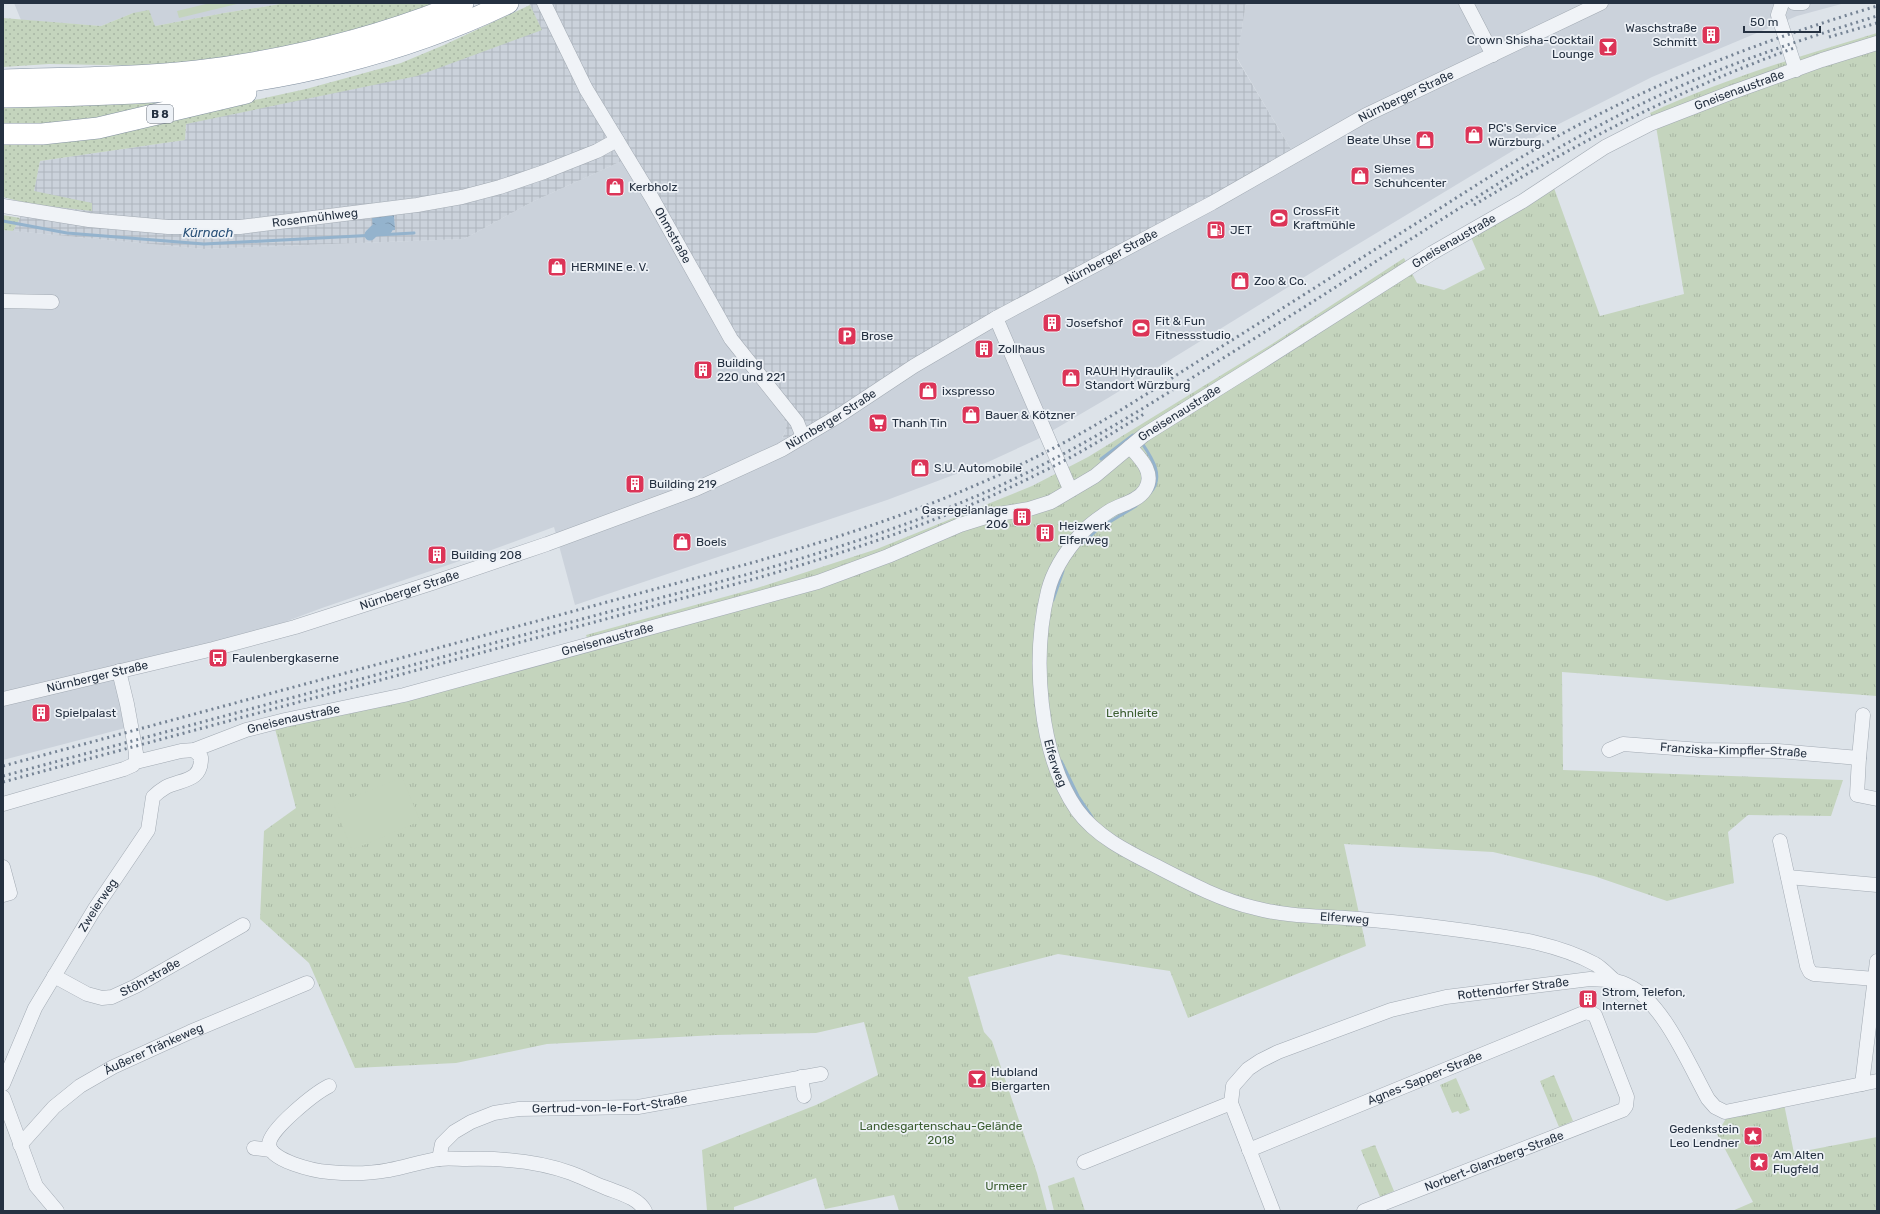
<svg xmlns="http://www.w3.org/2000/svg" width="1880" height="1214" font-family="Rubik,sans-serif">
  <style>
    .built { fill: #cbd2db }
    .industrial { fill: url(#industrial-grid) }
    .grass { fill: url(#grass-dots) }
    .park { fill: url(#park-tufts) }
    .pitch { fill: #c4d4bd }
    .water { fill: url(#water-waves) }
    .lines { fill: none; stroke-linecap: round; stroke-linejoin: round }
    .stream { stroke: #94b3cd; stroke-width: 3 }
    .canal { stroke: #94b3cd; stroke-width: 11 }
    .minor-casing { stroke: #a2aab3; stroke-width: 15 }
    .highway-casing { stroke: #8391a1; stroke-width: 22 }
    .minor { stroke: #f0f3f7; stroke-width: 14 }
    .highway { stroke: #fff; stroke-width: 21 }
    .rail { stroke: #758394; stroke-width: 3; stroke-dasharray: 2 4; stroke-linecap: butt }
    .labels { text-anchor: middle; stroke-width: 3.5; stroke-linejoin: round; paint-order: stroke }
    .shield { fill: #edf1f6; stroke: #616b77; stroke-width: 1 }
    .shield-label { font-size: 11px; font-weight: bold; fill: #253141 }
    .poi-label { font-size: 12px; fill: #253141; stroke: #edf1f6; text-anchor: start }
    .street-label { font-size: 12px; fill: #253141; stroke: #edf1f6 }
    .park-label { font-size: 12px; fill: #3c5e31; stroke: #edf1f6 }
    .water-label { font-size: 13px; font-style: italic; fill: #2b5279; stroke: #edf1f6 }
  </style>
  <defs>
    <pattern id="industrial-grid" width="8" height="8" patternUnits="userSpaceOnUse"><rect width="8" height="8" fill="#cbd2db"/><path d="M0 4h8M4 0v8" fill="none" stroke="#aeb5bd"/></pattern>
    <pattern id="grass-dots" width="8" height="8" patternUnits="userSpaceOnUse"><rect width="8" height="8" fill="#c4d4bd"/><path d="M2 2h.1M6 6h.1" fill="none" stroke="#a8b6a4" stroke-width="1.8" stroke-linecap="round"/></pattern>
    <pattern id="park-tufts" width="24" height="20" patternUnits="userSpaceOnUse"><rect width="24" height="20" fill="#c4d4bd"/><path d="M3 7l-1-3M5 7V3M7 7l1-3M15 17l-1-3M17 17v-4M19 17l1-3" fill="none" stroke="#a8b6a4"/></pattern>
    <pattern id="water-waves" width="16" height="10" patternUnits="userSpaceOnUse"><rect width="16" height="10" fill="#94b3cd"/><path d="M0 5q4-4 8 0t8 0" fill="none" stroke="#7992a8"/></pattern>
  </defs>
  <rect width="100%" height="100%" fill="#dde3e9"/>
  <path class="built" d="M14 3H286L224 13 155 26 133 13 101 26 21 20Z
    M1246 3H1845L1797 16 1652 77 1547 130 1340 255 1108 398 1038 439 988 462 887 500 575 605 554 527 486 552 322 608 213 649 124 675 133 726 3 760V230L203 249 464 239 532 202 624 160 724 340 782 415 786 423V430L782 438 1295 156 1237 58Z"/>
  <path class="industrial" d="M529 3H1246L1237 59 1295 156 831 419 782 439 786 430V423L782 415 724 340 624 160 532 202 464 239 203 249 13 231 34 191 40 161 185 140 186 124 541 30Z"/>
  <path class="grass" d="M286 3H442L298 47 160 66 49 64 3 67V18L101 26 133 13 149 10 155 26 224 13Z
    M530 5 542 30 417 76 186 124 185 140 40 161 34 191 92 203V211L30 204 3 197V139L260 99 306 89 401 63 444 45Z
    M241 89 123 118 3 129V108L152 102Z
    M3 215 20 218 13 231 3 230Z"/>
  <path class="park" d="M1877 33V696L1562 672 1563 770 1843 780 1831 816 1748 815 1728 832 1734 883 1667 901 1594 876 1493 852 1344 844 1366 946 1188 1018 1170 971 1058 954 968 977 984 1032 992 1041 1037 1173 1047 1211H899L894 1195 825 1209 816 1178 734 1207V1211H707L702 1150 816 1105 878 1075 864 1022 816 1033 716 1035 547 1044 456 1063 355 1068 309 963 260 919 264 831 296 808 274 725 591 648 586 635 757 588 877 549 1032 486 1088 457 1272 344 1404 258 1417 283 1444 290 1485 269 1470 235 1554 188 1600 316 1684 294 1656 126 1650 113C1722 80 1800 56 1877 33Z
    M1554 1075 1573 1121 1559 1127 1540 1081Z
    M1456 1078 1470 1110 1460 1114 1458 1111 1452 1113 1440 1085Z
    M1784 1104 1794 1153 1877 1137V1211H1732L1753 1202 1717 1134 1728 1115Z
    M1375 1145 1394 1191 1380 1197 1361 1150Z
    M1074 1177 1085 1211H1054L1048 1186Z"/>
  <path class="pitch" d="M210 3H241L179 18 177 11Z
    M402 777 420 821 352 850 334 805Z"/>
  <path class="water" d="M394 215 395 230 373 232 372 217Z"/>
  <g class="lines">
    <path class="stream" d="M3 221 67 233 204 244 414 233
      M1142 443C1152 458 1165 477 1150 493
      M1101 459 1133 435
      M1082 544 1098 529 1136 506
      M1053 600 1063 571
      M1061 761 1078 796 1092 817"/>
    <path class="canal" d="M370 235 375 230 387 229"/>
    <defs>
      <g id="minor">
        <path id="s1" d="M544 3 586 89 652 198 731 339 797 422 803 437"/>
        <path d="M1466 3 1493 55"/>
        <path d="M1782 3 1778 15 1796 70"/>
        <path d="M1794 3H1803"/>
        <path id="s2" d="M3 206 89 220 168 227H240L417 205 462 197 500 187 544 172 597 151 617 140"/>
        <path d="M3 301 52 302"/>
        <path d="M996 318 1070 489"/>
        <path id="s3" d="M1130 447C1140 458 1156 473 1145 490 1138 501 1122 504 1111 510 1100 517 1088 525 1080 535 1066 551 1053 571 1048 591 1032 656 1038 754 1077 810 1096 836 1126 851 1154 865 1185 881 1220 900 1255 908 1284 916 1315 916 1345 918 1388 921 1431 926 1474 932 1515 938 1558 944 1595 964 1602 968 1608 975 1614 980"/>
        <path d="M119 671 127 704 136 753V762"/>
        <path id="s4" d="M3 699 213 649 295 627 432 583 547 544 696 489 781 450 840 415 914 366 996 318 1212 203 1366 115 1601 3"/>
        <path id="s5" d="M1609 750 1623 744 1701 750 1778 751 1859 758 1857 795 1877 799"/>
        <path d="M1859 758 1863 715"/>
        <path id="s6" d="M3 804 124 769 133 765 136 762 181 751 194 750 246 730 285 720 404 695 818 582 888 556 960 525 992 515 1029 509 1051 502 1095 476 1144 435 1261 362 1432 253 1523 201 1605 147 1650 124 1730 93 1822 60 1877 43"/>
        <path d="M1780 841 1807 966 1810 972 1814 974 1875 979"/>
        <path d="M3 867 10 893 3 895"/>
        <path d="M1788 877 1877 885"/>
        <path id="s7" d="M54 976 87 994 102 998 112 997 136 986 243 925"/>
        <path d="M801 1077 804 1096"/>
        <path id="s8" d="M3 1084 35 1008 94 910 148 830 153 797C157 793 161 790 166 787 182 779 202 782 201 757L194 750"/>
        <path d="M1862 1084 1877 961"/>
        <path d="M329 1086C315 1093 270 1129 269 1144 269 1161 315 1171 329 1172 349 1174 369 1174 389 1170 406 1167 422 1161 439 1159 448 1158 458 1159 466 1159 501 1158 538 1161 571 1173 582 1177 593 1183 604 1187 618 1193 638 1197 645 1211"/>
        <path d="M3 1097 36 1186 57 1211"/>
        <path id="s9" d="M20 1145 54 1107 80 1086 113 1067 190 1032 307 983"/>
        <path d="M254 1148 271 1150"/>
        <path id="s10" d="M1249 1150 1586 1012 1595 1015 1627 1097 1626 1106 1623 1110 1364 1211"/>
        <path id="s11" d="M439 1159 442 1144 454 1132 471 1122 494 1113 519 1109 638 1107 821 1074"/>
        <path d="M1084 1162 1231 1103"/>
        <path id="s12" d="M1273 1211 1231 1103 1233 1086 1248 1069 1260 1061 1278 1052 1391 1010 1446 997 1590 979C1604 980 1617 979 1629 986 1663 1002 1690 1067 1708 1099L1715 1107 1725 1112 1877 1081"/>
      </g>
      <path id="highway" d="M3 80C67 78 133 78 197 71 288 60 378 38 463 3
        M3 97C58 96 112 95 166 91 283 82 402 54 508 3
        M3 134H42L98 128 246 93"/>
    </defs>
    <use href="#minor" class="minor-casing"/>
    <use href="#highway" class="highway-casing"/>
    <use href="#minor" class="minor"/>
    <use href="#highway" class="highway"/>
    <path class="rail" d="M1829 37 1877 23
      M1474 205C1579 142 1680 89 1797 47
      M3 766 751 563C848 535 945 503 1036 457 1093 429 1147 394 1200 360 1268 318 1336 274 1404 231 1452 201 1500 169 1549 141 1656 81 1760 41 1877 6
      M3 776 752 573C851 544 950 513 1042 465 1109 431 1173 390 1236 350 1334 289 1430 226 1528 165 1576 138 1625 110 1676 88 1742 59 1809 37 1877 16
      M3 782 754 579C854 550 951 518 1044 471 1079 454 1111 434 1144 414"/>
  </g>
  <defs>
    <symbol id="building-square" viewBox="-11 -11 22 22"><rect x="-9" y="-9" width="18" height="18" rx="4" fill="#dc3457" stroke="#edf1f6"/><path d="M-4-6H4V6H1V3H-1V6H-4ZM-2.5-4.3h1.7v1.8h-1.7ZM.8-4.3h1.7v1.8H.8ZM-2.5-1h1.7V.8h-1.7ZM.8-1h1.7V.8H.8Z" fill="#fff"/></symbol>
    <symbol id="bar-square" viewBox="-11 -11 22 22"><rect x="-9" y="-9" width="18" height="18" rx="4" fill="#dc3457" stroke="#edf1f6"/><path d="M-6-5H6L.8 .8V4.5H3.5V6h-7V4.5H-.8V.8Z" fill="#fff"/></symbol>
    <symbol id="shop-square" viewBox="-11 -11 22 22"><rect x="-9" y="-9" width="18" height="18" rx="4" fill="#dc3457" stroke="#edf1f6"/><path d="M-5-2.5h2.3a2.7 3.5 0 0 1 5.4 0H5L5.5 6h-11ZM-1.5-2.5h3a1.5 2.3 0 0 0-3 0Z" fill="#fff"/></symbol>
    <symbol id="stadium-square" viewBox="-11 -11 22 22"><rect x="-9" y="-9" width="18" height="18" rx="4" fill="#dc3457" stroke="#edf1f6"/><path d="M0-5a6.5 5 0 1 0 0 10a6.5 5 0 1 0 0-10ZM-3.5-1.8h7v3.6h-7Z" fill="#fff"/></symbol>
    <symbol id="fuel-square" viewBox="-11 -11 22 22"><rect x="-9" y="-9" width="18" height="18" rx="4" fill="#dc3457" stroke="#edf1f6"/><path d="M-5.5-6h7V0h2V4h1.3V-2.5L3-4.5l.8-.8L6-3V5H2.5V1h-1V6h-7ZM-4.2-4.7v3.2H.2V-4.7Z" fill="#fff"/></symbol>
    <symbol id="parking-square" viewBox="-11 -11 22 22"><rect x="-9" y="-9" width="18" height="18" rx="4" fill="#dc3457" stroke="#edf1f6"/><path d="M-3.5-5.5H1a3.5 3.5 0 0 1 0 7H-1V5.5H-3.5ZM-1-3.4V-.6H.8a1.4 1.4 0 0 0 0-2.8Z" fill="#fff"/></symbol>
    <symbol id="supermarket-square" viewBox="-11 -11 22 22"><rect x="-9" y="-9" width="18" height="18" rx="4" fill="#dc3457" stroke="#edf1f6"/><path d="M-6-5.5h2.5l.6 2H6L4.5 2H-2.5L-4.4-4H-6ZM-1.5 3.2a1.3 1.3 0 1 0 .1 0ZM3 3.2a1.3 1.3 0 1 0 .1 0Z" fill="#fff"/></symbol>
    <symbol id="bus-square" viewBox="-11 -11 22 22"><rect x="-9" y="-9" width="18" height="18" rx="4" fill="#dc3457" stroke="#edf1f6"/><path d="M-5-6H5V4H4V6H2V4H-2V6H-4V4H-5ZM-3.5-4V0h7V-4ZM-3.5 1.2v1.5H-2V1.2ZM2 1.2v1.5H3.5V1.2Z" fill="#fff"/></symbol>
    <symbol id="sight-square" viewBox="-11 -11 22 22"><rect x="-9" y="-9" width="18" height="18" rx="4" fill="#dc3457" stroke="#edf1f6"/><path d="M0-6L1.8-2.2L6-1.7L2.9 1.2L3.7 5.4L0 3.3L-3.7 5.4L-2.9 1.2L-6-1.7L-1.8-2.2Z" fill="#fff"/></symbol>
  </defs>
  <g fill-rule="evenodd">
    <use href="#building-square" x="1700" y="24" width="22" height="22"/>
    <use href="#bar-square" x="1597" y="36" width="22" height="22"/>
    <use href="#shop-square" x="1463" y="124" width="22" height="22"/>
    <use href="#shop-square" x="1414" y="129" width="22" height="22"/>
    <use href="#shop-square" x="1349" y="165" width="22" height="22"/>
    <use href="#shop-square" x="604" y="176" width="22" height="22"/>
    <use href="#stadium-square" x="1268" y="207" width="22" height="22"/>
    <use href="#fuel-square" x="1205" y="219" width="22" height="22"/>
    <use href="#shop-square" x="546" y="256" width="22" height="22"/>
    <use href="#shop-square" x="1229" y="270" width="22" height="22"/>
    <use href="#building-square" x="1041" y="312" width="22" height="22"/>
    <use href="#stadium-square" x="1130" y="317" width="22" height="22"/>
    <use href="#parking-square" x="836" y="325" width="22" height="22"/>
    <use href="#building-square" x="973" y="338" width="22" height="22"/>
    <use href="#building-square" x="692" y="359" width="22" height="22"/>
    <use href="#shop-square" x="1060" y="367" width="22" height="22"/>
    <use href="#shop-square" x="917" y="380" width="22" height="22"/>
    <use href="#shop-square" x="960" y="404" width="22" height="22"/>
    <use href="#supermarket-square" x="867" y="412" width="22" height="22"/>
    <use href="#shop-square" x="909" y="457" width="22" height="22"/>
    <use href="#building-square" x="624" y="473" width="22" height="22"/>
    <use href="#building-square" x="1011" y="506" width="22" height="22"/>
    <use href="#building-square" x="1034" y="522" width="22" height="22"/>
    <use href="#shop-square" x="671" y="531" width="22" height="22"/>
    <use href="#building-square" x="426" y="544" width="22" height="22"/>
    <use href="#bus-square" x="207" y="647" width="22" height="22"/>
    <use href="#building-square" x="30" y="702" width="22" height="22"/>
    <use href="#building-square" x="1577" y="988" width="22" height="22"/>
    <use href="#bar-square" x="966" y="1068" width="22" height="22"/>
    <use href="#sight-square" x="1742" y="1125" width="22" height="22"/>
    <use href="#sight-square" x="1748" y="1151" width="22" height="22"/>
  </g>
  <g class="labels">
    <rect class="shield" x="147" y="105" width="26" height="18" rx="3"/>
    <g class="shield-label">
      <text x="160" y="118">B 8</text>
    </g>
    <g class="poi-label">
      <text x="1697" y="32" text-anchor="end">Waschstraße<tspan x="1697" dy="14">Schmitt</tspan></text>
      <text x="1594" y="44" text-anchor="end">Crown Shisha-Cocktail<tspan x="1594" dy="14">Lounge</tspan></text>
      <text x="1488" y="132">PC's Service<tspan x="1488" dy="14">Würzburg</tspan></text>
      <text x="1411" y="144" text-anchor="end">Beate Uhse</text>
      <text x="1374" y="173">Siemes<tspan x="1374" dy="14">Schuhcenter</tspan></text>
      <text x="629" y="191">Kerbholz</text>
      <text x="1293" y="215">CrossFit<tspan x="1293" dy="14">Kraftmühle</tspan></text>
      <text x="1230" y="234">JET</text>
      <text x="571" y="271">HERMINE e. V.</text>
      <text x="1254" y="285">Zoo &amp; Co.</text>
      <text x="1155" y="325">Fit &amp; Fun<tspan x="1155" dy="14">Fitnessstudio</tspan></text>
      <text x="1066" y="327">Josefshof</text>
      <text x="861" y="340">Brose</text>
      <text x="998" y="353">Zollhaus</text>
      <text x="717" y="367">Building<tspan x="717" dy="14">220 und 221</tspan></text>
      <text x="1085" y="375">RAUH Hydraulik<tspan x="1085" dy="14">Standort Würzburg</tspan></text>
      <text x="942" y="395">ixspresso</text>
      <text x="985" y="419">Bauer &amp; Kötzner</text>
      <text x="892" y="427">Thanh Tin</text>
      <text x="934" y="472">S.U. Automobile</text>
      <text x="649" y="488">Building 219</text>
      <text x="1008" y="514" text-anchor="end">Gasregelanlage<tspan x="1008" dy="14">206</tspan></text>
      <text x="1059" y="530">Heizwerk<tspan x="1059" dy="14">Elferweg</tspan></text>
      <text x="696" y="546">Boels</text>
      <text x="451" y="559">Building 208</text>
      <text x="232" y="662">Faulenbergkaserne</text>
      <text x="55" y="717">Spielpalast</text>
      <text x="1602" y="996">Strom, Telefon,<tspan x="1602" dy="14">Internet</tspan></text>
      <text x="991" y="1076">Hubland<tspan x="991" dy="14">Biergarten</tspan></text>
      <text x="1739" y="1133" text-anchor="end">Gedenkstein<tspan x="1739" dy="14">Leo Lendner</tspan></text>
      <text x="1773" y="1159">Am Alten<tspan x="1773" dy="14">Flugfeld</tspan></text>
    </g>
    <g class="street-label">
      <text dy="4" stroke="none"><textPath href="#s6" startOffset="1898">Gneisenaustraße</textPath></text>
      <text dy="4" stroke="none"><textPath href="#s4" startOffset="1537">Nürnberger Straße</textPath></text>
      <text dy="4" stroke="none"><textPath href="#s2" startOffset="314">Rosenmühlweg</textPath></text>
      <text dy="4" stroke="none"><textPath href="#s1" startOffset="266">Ohmstraße</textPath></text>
      <text dy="4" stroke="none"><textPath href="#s6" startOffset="1574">Gneisenaustraße</textPath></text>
      <text dy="4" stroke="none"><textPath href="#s4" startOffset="1201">Nürnberger Straße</textPath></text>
      <text dy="4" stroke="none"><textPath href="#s6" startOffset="1250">Gneisenaustraße</textPath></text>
      <text dy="4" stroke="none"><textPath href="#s4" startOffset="877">Nürnberger Straße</textPath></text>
      <text dy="4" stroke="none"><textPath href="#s4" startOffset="421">Nürnberger Straße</textPath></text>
      <text dy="4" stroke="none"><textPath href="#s6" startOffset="628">Gneisenaustraße</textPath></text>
      <text dy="4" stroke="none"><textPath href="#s4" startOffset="97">Nürnberger Straße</textPath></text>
      <text dy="4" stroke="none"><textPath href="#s6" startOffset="304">Gneisenaustraße</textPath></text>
      <text dy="4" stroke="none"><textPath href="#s5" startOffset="126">Franziska-Kimpfler-Straße</textPath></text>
      <text dy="4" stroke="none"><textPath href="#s3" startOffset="369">Elferweg</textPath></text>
      <text dy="4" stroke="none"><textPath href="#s8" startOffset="203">Zweierweg</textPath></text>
      <text dy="4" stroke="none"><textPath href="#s3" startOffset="717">Elferweg</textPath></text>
      <text dy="4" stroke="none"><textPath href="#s7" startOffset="106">Stöhrstraße</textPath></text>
      <text dy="4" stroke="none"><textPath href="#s12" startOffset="435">Rottendorfer Straße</textPath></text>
      <text dy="4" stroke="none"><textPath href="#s9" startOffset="167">Äußerer Tränkeweg</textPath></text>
      <text dy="4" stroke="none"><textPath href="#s10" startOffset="190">Agnes-Sapper-Straße</textPath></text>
      <text dy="4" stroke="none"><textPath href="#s11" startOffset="193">Gertrud-von-le-Fort-Straße</textPath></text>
      <text transform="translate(1494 1161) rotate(-21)" y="4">Norbert-Glanzberg-Straße</text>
    </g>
    <g class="park-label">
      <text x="1132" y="717">Lehnleite</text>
      <text x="941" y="1130">Landesgartenschau-Gelände<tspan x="941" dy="14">2018</tspan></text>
      <text x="1006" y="1190">Urmeer</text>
    </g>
    <g class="water-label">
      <text x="208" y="237">Kürnach</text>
    </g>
  </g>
  <rect width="1880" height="1214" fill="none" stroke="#253141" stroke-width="8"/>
  <path d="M1744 26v6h76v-6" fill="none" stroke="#253141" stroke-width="2"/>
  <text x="1750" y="26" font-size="12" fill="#253141" stroke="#edf1f6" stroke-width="3" paint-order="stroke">50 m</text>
</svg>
